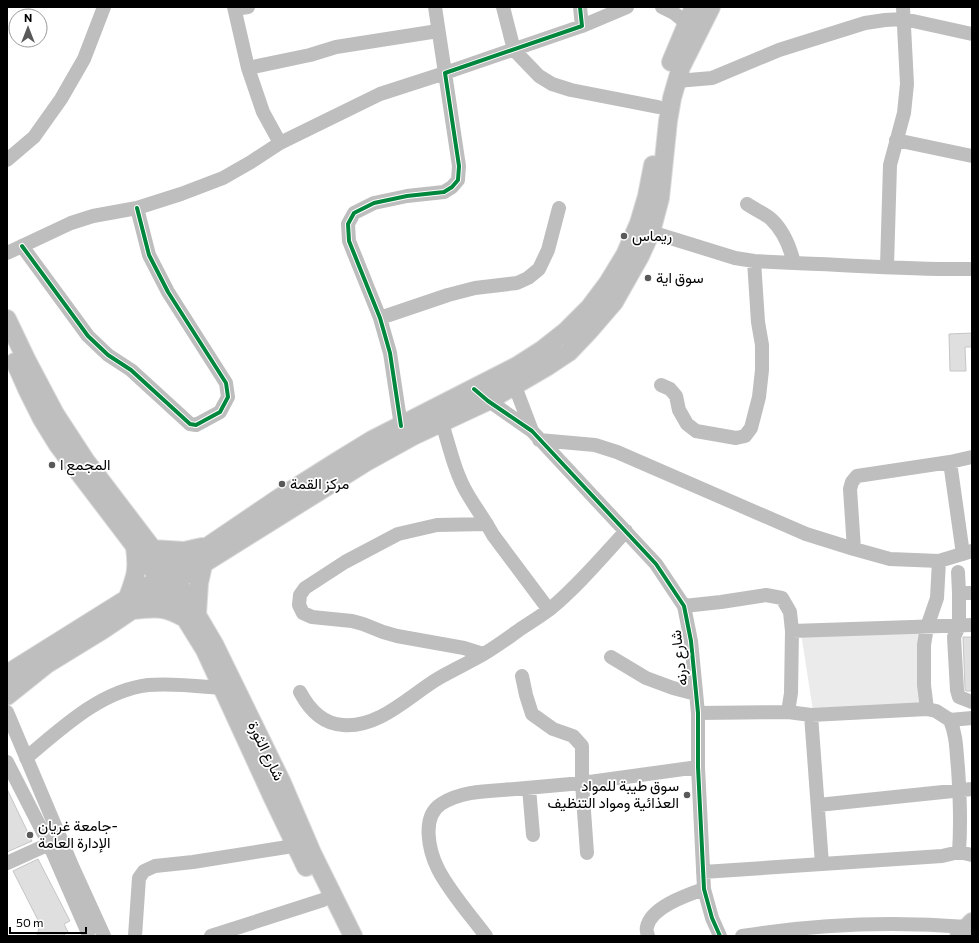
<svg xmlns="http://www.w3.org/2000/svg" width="979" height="943" font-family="Commissioner,Vazirmatn,sans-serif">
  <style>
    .green { fill: #ebebeb }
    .building { fill: #dfdfdf; stroke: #c6c6c6 }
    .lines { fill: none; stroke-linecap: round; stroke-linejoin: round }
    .major-casing { stroke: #dbdbdb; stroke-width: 20 }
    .minor { stroke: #bebebe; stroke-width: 14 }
    .major { stroke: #bebebe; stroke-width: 18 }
    .cycleway-casing { stroke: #fff; stroke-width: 6 }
    .cycleway { stroke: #00873e; stroke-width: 4 }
    .poi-dot { fill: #595959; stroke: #fff; stroke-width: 1.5 }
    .labels { text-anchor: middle; stroke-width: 3.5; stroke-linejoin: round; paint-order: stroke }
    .poi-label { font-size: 15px; fill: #000; stroke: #fff; text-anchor: start }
    .street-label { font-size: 15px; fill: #000; stroke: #fff }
  </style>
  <rect width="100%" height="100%" fill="#fff"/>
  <path class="green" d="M922 630 923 706 813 711 801 633Z"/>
  <path class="building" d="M972 333V347H965L966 371H950L949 334Z
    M963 637H972V691H966L965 689Z
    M7 789 32 841 7 852Z
    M38 859 70 921 64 924 68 932 62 936H37L40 924 13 871Z"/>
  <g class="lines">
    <defs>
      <path id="major" d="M671 62 694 7
        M7 319 27 361 55 414 85 460 177 581 214 644 282 783 312 853 353 936
        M15 362 28 391 42 419 58 445 166 587 205 650 272 796 306 867
        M152 549 184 551 202 547
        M128 597C136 576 138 570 135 547
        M133 610C155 608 163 606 183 617
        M197 614 199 583 203 565
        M7 674 170 572 279 498 336 462 372 440 517 366 542 350 566 331 590 307 608 283 625 255 639 223 647 196 653 165
        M7 696 47 664 104 629 166 587 366 462 413 436 488 401 548 366 569 352 589 331 614 302 640 256 651 232 660 198 668 121 672 98 681 67 711 7
        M959 936 972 922"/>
    </defs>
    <use href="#major" class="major-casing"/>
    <path class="minor" d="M234 7 248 68 263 112 280 143
      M503 7 514 50 539 76 552 84 571 90 658 107
      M662 7 674 13 694 29
      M235 9 248 7
      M582 26 627 7
      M248 68 310 55 336 47 438 31
      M677 81 712 78 779 50 865 23 885 20 904 19 972 34
      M896 140 972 156
      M7 160 34 137 61 99 84 59 104 7
      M747 204C754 209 764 213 771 219 784 231 790 247 794 263 853 265 913 270 972 269
      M651 232 735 258 754 261 794 263
      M22 246 88 336 108 355 131 370 190 424 196 425 220 412 228 397 226 383 168 292 149 255 137 208
      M7 253 71 223 93 216 137 208 181 194 223 178 251 162 280 143 380 94 445 73 435 7
      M887 266 890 165 904 113 907 84 903 7
      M380 318 448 295 475 288 517 283 528 278 539 269 548 250 559 208
      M511 376 532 431
      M661 385 670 389 676 396 679 410 687 424 696 431 736 438 745 436 751 428 759 397 762 370V345L758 322 754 261
      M482 396 532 431 656 564 684 606 691 641 698 713V767L704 889 712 918 720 936
      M442 423C449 445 455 473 467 493 475 507 485 520 493 535L549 610
      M401 426 390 353 380 318 349 241 348 224 354 213 374 203 407 196 444 192 452 187 458 180 459 166 445 73 582 26 580 7
      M539 440 595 445 617 452 806 534 854 549 890 559 939 561 972 551
      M950 462 963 554
      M854 549 850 489 852 482 857 476 950 462 972 457
      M958 572 959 593
      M972 593H959V626L954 637 957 690 959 697 972 702
      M684 606 721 602 766 595 782 598 790 612 792 631
      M483 654 464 648 397 636 383 632 363 624 352 621 312 617 303 613 299 605 300 595 305 588 345 562 398 534 437 525 487 524
      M611 657 646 678 673 688 696 694
      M522 676 526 695 532 714 553 729 573 736 582 746V783L698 767
      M300 692C309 709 322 724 343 725 380 728 410 695 439 678 453 670 468 663 482 655 496 647 509 637 522 628 531 622 541 616 550 609 578 586 602 557 626 531
      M927 709 924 685V645L927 627 937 598 939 561
      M7 712 73 868 104 936
      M788 712 791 693 792 631 972 625
      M698 713 788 712 811 715 927 709 936 711 950 720 972 718
      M811 715 822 864
      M950 720C957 737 956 750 958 768 960 797 961 824 959 852
      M26 758C62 728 100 691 148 685 173 683 197 686 221 688
      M7 762 49 844 88 933
      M529 788 533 835
      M818 805 972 789
      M7 863 49 844
      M703 872 942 856 959 852 972 855
      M135 936 139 878 144 871 155 866 193 862 306 844
      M211 936 323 900
      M486 936C471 916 449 891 438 869 429 851 421 817 441 804 462 790 492 791 515 789 538 787 560 785 582 783L587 853
      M648 936C647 933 646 930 647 927 651 907 687 895 704 889
      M742 936C817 924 891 921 967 927"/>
    <use href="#major" class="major"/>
    <defs>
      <path id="cycleway" d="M22 246 88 336 108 355 131 370 190 424 196 425 220 412 228 397 226 383 168 292 149 255 137 208
        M474 389 488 401 532 431 656 564 684 606 691 641 698 713V767L704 889 712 918 720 936
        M401 426 390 353 380 318 349 241 348 224 354 213 374 203 407 196 444 192 452 187 458 180 459 166 445 73 582 26 580 7"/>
    </defs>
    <use href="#cycleway" class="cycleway-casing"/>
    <use href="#cycleway" class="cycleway"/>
  </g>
  <g class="poi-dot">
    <circle cx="624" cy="236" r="4"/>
    <circle cx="648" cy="278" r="4"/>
    <circle cx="52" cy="465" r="4"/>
    <circle cx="282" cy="484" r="4"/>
    <circle cx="687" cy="795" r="4"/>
    <circle cx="30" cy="835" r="4"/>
  </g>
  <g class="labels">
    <g class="poi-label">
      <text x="632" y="241">ريماس</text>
      <text x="656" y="283">سوق اية</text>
      <text x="60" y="470">المجمع ا</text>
      <text x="290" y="489">مركز القمة</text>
      <text x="679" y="791" text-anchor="end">سوق طيبة للمواد<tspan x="679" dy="17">العذائية ومواد التنظيف</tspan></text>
      <text x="38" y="831">جامعة غريان-<tspan x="38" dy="17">الإدارة العامة</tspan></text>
    </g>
    <g class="street-label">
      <text transform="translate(679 658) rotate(-97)" y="5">شارع درنه</text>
      <text transform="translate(266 751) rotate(64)" y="5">شارع الثورة</text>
    </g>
  </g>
  <rect width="979" height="943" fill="none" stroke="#000000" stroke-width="16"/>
  <g transform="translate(28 28)"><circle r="19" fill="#ffffff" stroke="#999999"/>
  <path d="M0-3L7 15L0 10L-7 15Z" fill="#595959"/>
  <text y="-6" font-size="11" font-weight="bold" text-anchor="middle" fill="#000000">N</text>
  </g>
  <path d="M10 927v6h76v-6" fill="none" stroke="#000000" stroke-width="2"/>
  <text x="16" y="927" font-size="12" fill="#000000" stroke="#ffffff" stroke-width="3" paint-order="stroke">50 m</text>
</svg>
